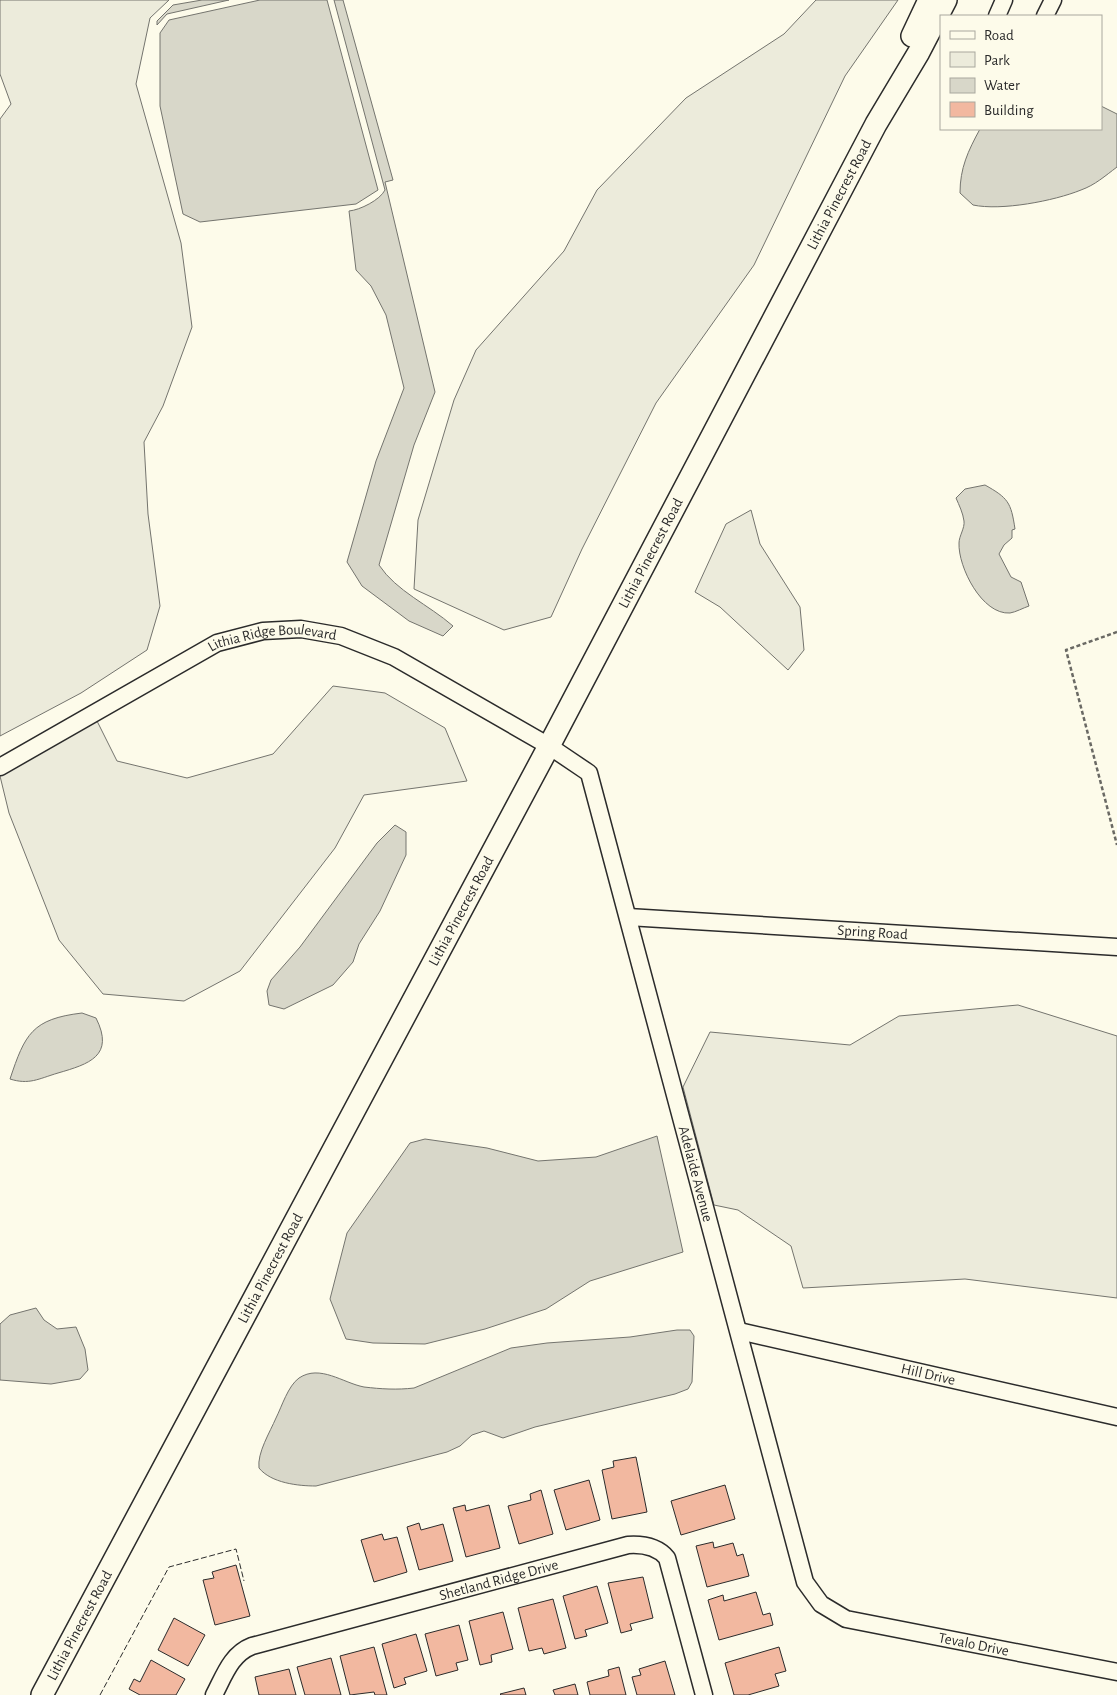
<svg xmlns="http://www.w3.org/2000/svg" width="1117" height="1695" font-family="'Alegreya Sans',sans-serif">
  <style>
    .green { fill: #ecebdb; stroke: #74746e }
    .water { fill: #d8d7c9; stroke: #74746e }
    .building { fill: #f2b8a0; stroke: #2b2b2b }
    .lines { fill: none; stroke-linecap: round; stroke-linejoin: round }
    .minor-casing { stroke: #2b2b2b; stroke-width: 19 }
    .major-casing { stroke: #2b2b2b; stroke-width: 24 }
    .path { stroke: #6a6964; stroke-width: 2.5; stroke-dasharray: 4 2.5; stroke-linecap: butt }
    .minor { stroke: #fdfbea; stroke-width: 16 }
    .major { stroke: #fdfbea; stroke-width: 21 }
    .fence { stroke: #2b2b2b; stroke-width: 1; stroke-dasharray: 6 2.5; stroke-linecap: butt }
    .labels { text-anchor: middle; stroke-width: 4; stroke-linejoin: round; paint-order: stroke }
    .street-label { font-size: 15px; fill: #2b2b2b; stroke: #fdfbea }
  </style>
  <rect width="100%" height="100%" fill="#fdfbea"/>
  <path class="green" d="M0 0H169L150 18 136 84 181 243 192 327 163 406 144 442 148 514 160 606 147 650 81 693 0 736V119L11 104 0 74Z
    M816 0H898L845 76 754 265 656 403 582 549 551 617 504 630 414 589 418 520 454 400 476 350 564 251 597 190 686 98 784 34Z
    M751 510 760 544 800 607 804 650 788 670 720 607 695 592 726 524Z
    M333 686 385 693 445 728 467 781 364 795 335 848 240 971 184 1001 103 994 59 940 9 813 0 776 97 721 117 761 187 778 273 754Z
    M1018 1005 1117 1036V1298L965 1279 803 1288 791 1246 738 1210 714 1205 683 1087 710 1032 850 1045 899 1016Z"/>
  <path class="water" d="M202 0H229L167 14 157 25V21L173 5Z
    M260 0H327L378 190 356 204 200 222 183 214 160 106V33L169 20Z
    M334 0H343L393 180 385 182 435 392 414 445 379 565C396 591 429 605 453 626L443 636 409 621 362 586 347 562 376 461 404 388 386 315 371 286 356 270 349 211C360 210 380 200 385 190Z
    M1101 106 1117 114V167C1105 176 1095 185 1081 190 1054 201 1001 211 973 205L960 193C960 168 968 151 980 129H1101Z
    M985 485C1008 498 1011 502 1015 529L1012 530V538L1004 545 999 554 1011 577 1021 582 1029 606C1023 608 1016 612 1010 613 982 615 958 567 959 543 959 536 965 528 964 521 963 513 959 505 956 498L965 489Z
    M395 825 406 832V855L380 911 359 944 353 962 333 985 284 1009 269 1005 267 991 271 980 300 947 377 843Z
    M82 1013 96 1018C115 1056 89 1064 58 1073 38 1079 29 1085 10 1079 25 1034 32 1019 82 1013Z
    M657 1136 683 1252 590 1281 546 1309 485 1329 425 1344 373 1343 346 1339 330 1299 347 1233 410 1143 425 1139 487 1148 538 1161 596 1157Z
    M36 1308 44 1320 57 1329 76 1327 85 1349 88 1370 80 1379 51 1384 0 1380V1324L10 1315Z
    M677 1330H690L694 1336 692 1382 688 1389 675 1394 535 1427 503 1438 484 1431 472 1435 460 1446 447 1452 316 1486C298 1486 271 1483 259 1468 257 1453 270 1432 276 1418 282 1406 288 1386 299 1378 320 1364 343 1383 364 1387 381 1389 397 1390 414 1388L511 1348 547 1343 630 1337Z"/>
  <path class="building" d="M636 1457 647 1512 612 1519 602 1470 614 1467 613 1461Z
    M589 1480 600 1520 566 1530 554 1490Z
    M725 1485 735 1519 681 1535 671 1501Z
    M541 1490 553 1534 519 1544 508 1506 531 1500 530 1494Z
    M465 1505 466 1511 489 1505 500 1548 466 1557 453 1508Z
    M419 1523 421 1530 443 1524 453 1561 419 1570 407 1527Z
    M382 1534 384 1540 397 1537 407 1572 374 1582 361 1540Z
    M713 1542 714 1548 733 1543 737 1556 743 1554 749 1576 707 1587 696 1546Z
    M236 1565 250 1616 215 1625 203 1580 214 1578 212 1572Z
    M643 1577 653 1618 630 1624 632 1630 621 1633 608 1583Z
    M597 1586 608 1623 585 1630 587 1636 575 1639 563 1596Z
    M756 1592 763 1615 770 1613 773 1625 719 1640 708 1600 723 1595 724 1601Z
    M553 1599 566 1648 544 1654 542 1648 529 1651 518 1608Z
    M503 1612 513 1649 491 1655 492 1662 480 1665 469 1621Z
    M174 1618 205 1635 188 1666 158 1650Z
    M459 1625 468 1660 456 1663 458 1670 436 1676 425 1634Z
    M416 1634 427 1671 404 1678 406 1684 394 1688 382 1644Z
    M374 1647 387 1695H375L374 1692 350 1695 340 1656Z
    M779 1647 786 1671 775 1674 779 1686 748 1695H734L725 1663Z
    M331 1658 341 1695H305L297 1667Z
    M151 1660 185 1679 176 1695H140L129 1689 134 1679 140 1682Z
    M665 1661 675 1695H637L632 1677 641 1675 639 1669Z
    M619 1667 626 1695H590L587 1682 609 1676 608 1670Z
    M289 1669 296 1695H259L255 1677Z
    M575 1684 578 1695H555L553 1690Z
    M524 1688 526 1695H501L500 1694Z"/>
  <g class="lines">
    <defs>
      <g id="minor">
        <path d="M997 16 1004 0"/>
        <path d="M1045 16 1053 0"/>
        <path id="s1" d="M0 767 217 643 263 631 301 629 341 636 394 657 549 746 589 773 805 1582 821 1604 846 1619 1117 1672"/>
        <path id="s2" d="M628 917 1117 947"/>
        <path id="s3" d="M739 1331 1117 1417"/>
        <path id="s4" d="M214 1695C224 1676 231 1654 252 1646L628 1545C643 1544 657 1546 667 1558L704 1695"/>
      </g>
      <g id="major">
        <path d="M912 36 929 0"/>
        <path id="s5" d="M42 1695 549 746 876 124 919 52 946 0"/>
      </g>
    </defs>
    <use href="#minor" class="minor-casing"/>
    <use href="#major" class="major-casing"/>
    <path class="path" d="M1117 632 1066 650 1117 845"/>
    <use href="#minor" class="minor"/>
    <use href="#major" class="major"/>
    <path class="fence" d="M100 1695 169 1567 236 1549 244 1581"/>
  </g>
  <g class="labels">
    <g class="street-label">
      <text dy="5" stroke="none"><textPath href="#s5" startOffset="1699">Lithia Pinecrest Road</textPath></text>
      <text dy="5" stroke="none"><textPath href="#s5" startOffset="1294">Lithia Pinecrest Road</textPath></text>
      <text dy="5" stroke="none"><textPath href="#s1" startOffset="306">Lithia Ridge Boulevard</textPath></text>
      <text dy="5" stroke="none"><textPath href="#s5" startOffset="889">Lithia Pinecrest Road</textPath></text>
      <text dy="5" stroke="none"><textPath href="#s2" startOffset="245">Spring Road</textPath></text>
      <text dy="5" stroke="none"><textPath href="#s1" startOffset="1075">Adelaide Avenue</textPath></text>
      <text dy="5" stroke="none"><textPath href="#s5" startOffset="484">Lithia Pinecrest Road</textPath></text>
      <text dy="5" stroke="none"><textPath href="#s3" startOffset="194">Hill Drive</textPath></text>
      <text dy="5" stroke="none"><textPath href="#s4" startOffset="319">Shetland Ridge Drive</textPath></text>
      <text dy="5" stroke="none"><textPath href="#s5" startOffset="79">Lithia Pinecrest Road</textPath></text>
      <text dy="5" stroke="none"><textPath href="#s1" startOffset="1684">Tevalo Drive</textPath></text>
    </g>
  </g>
  <rect x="940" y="15" width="162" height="115" fill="#fdfbea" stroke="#a9a89e"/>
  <rect x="950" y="31" width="25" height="8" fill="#fdfbea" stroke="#a9a89e"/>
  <text x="984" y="40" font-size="15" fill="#2b2b2b">Road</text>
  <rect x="950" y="52" width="25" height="15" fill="#ecebdb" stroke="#a9a89e"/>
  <text x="984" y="65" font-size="15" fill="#2b2b2b">Park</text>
  <rect x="950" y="78" width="25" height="15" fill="#d8d7c9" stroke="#a9a89e"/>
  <text x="984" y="90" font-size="15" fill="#2b2b2b">Water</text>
  <rect x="950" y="102" width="25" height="15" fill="#f2b8a0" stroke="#a9a89e"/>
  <text x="984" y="115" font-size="15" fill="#2b2b2b">Building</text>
</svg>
